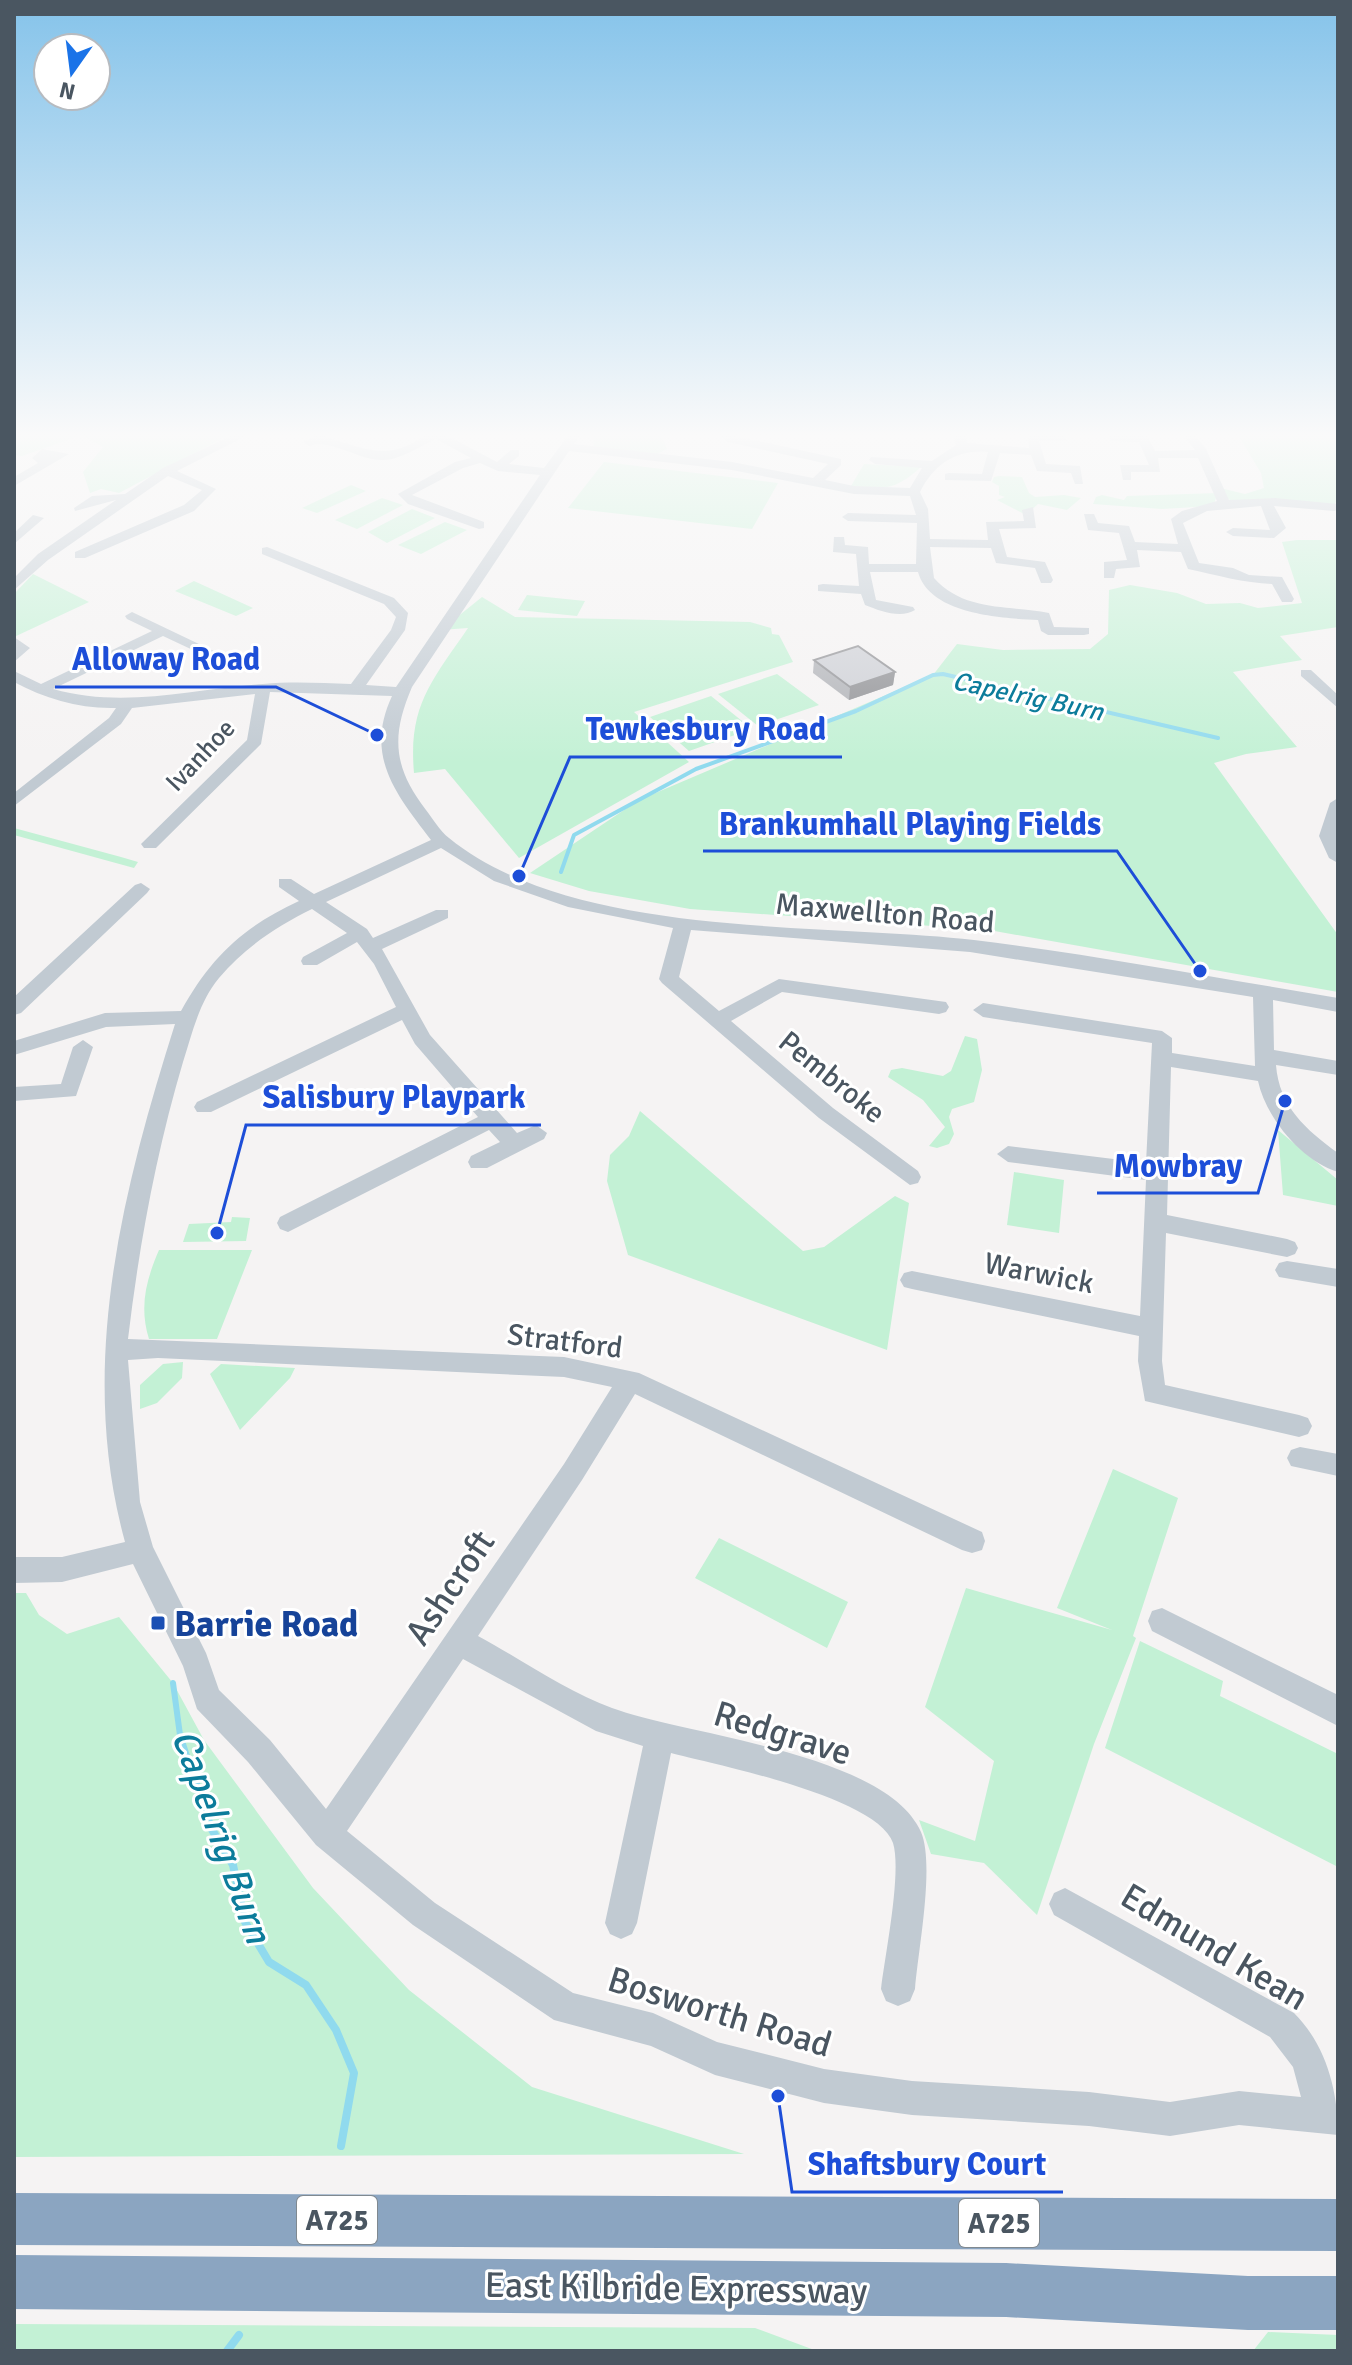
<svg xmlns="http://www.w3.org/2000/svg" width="1352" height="2365" font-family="Signika,sans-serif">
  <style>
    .green { fill: #c3f1d5 }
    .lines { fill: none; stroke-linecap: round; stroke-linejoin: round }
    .stream-far2 { stroke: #90daee; stroke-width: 4 }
    .stream-far1 { stroke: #90daee; stroke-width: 6 }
    .stream { stroke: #90daee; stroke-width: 8 }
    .minor { fill: #c1cad2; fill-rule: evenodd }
    .highway { fill: #8ba5c1; fill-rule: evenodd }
    .wall { fill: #b0b2b7 }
    .shaded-wall { fill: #909195 }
    .building { fill: #cdcfd5; stroke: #909195; stroke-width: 2 }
    .transit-dot { fill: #1a4fb4; stroke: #fff; stroke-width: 3 }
    .labels { text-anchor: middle; stroke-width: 6; stroke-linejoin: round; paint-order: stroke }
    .far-water-label { font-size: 26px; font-style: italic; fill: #0c7c9b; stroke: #fff }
    .far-street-label { font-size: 26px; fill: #4a5661; stroke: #fff }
    .shield { fill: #fff; stroke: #808990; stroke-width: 2 }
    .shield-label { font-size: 28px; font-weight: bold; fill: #4a5661 }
    .street-label { font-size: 30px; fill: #4a5661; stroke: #fff }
    .near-street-label { font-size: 36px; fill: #4a5661; stroke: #fff }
    .near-transit-label { font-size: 36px; font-weight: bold; fill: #164399; stroke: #fff; text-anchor: start }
    .near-water-label { font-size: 38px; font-style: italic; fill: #0c7c9b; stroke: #fff }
    .leader { fill: none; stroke: #1d4ed8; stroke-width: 3 }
    .callout-dot { fill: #1d4ed8; stroke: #fff; stroke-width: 3 }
    .callout-label { font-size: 32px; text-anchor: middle; font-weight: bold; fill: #1d4ed8; stroke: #fff; stroke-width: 6; stroke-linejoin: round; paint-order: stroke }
  </style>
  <rect width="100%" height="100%" fill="#f5f3f3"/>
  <path class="green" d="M14 433H225V437L119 493 101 489 90 493 83 472 103 447 82 435 22 456 14 455Z
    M593 433H666L662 437 667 449 657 454 594 448Z
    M1237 433H1338V495L1334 507 1234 504 1216 487 1245 494 1264 488 1261 473Z
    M604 462 778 483 752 529 568 508Z
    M864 464 921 467C894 491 886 489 851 486Z
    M999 476 1022 477 1029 493 1035 497 1064 495 1081 498 1067 510 1038 504 1026 515 997 500 1005 497 999 495V486L992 482 994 477Z
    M351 485 366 491 317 513 302 508Z
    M1218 493 1213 506 1162 509 1093 504 1096 497 1102 495 1124 500 1127 496Z
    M382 498 403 505 357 529 335 520Z
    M412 509 435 518 387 543 368 532Z
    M445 522 467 530 421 554 398 545Z
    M1297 540H1338V627L1280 636 1302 660 1233 672 1297 747 1246 754 1214 763 1338 935V992L989 930 690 909 589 891 530 873 639 800 933 675 957 644 1003 650 1090 649 1108 634 1109 590 1130 585 1177 593 1206 604 1240 603 1258 608 1302 603 1282 542Z
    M33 574 89 602 14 637V594Z
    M194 581 253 608 236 616 175 591Z
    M527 595 585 601 577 616 518 610Z
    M482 597 515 617 750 622 771 628 772 634 779 635 793 662 634 712 689 762 519 858 445 769 414 773C408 705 432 681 468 628L441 630Z
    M777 674 819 705 758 726 718 694Z
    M711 696 752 729 689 751 650 717Z
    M14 828 121 857 138 862 134 868 14 835Z
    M965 1036 977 1039 982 1070 974 1102 952 1109 949 1117 954 1134 949 1144 937 1148 929 1146 945 1127 923 1100 888 1077 891 1070 902 1068 943 1076 951 1071Z
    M640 1111 803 1251 824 1247 895 1196 909 1203 887 1350 628 1255 607 1181 610 1155 629 1136Z
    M1278 1130 1338 1180V1206L1283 1195Z
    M1014 1172 1064 1180 1059 1233 1007 1225Z
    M232 1217 250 1218 246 1241 183 1242 189 1224 231 1222Z
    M159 1250H252L217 1339H149C139 1307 146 1280 159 1250Z
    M183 1362 182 1378 157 1403 140 1409V1385L163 1364Z
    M221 1364 295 1368 290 1378 240 1430 210 1374Z
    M1113 1469 1178 1498 1133 1636 1136 1638 1094 1744 1037 1915 984 1863 931 1854 919 1820 975 1841 994 1761 925 1707 966 1588 1112 1630 1057 1608Z
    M719 1538 848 1602 827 1648 695 1578Z
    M14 1593H26L39 1615 67 1634 119 1617 173 1683 204 1740 313 1888 409 1990 532 2087 744 2154 14 2157Z
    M1140 1641 1223 1681 1220 1696 1338 1754V1867L1105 1748Z
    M14 2324 755 2328 817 2351H14Z
    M1268 2332 1338 2335V2351H1253Z"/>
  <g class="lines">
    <path class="stream-far2" d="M561 872 574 835 696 769 856 711 933 675 943 674 1218 738"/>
    <path class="stream-far1" d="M173 1683 180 1735 195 1780"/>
    <path class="stream" d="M194 1778 211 1828 233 1865 245 1922 269 1962 306 1985 336 2030 354 2073 341 2146
      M227 2351 239 2335"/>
    <path class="minor" d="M237 433H252L177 471 216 489 194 511 85 558H75V552L184 505 202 490 168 476 48 560 14 590V578L38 554 116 500 75 511 74 508 92 496 125 494 163 468Z
      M427 433H442L497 462 511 450H519V456L509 464 544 468 570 433H582L574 444 732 462 813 478 828 464 728 442 721 437 724 433H736L735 436 841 459V465L825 480 854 486 910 488 922 468 875 464 869 460 871 457 932 461 956 445 953 433H965L967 443 1029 448 1028 434 1067 433 1066 440 1039 441 1046 464 1080 466 1083 484H1075L1071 473 1037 471 1031 455 1000 453 991 481 945 480V474L949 473 982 474 988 452C957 449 934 464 920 492L928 509 930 539 988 540 986 522 1024 521 1022 510 1033 507 1036 528 999 529 1007 557 1045 562 1053 580 1051 583H1041L1035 568 996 563 991 548 930 547 934 578C964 612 1009 605 1049 613L1054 627 1089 628V634L1084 635H1048L1041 631 1038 620C1002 618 930 615 918 572H870L876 600 913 607 915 610C901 619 880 611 865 605L861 594 818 591V585L823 584 859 586 856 554 833 552 834 537H844L845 545 868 547 869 564H916L917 523 848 521 842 517 848 513 916 515 910 496 854 494 732 470 569 451 412 687C391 736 393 767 426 810 433 819 440 831 449 838 575 940 819 922 974 940 1096 955 1217 978 1338 998V1012L1273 1000 1274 1050 1338 1061V1075L1276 1065C1279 1106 1306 1130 1338 1153V1172C1302 1161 1266 1118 1258 1081L1171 1067 1167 1215 1287 1239 1295 1242 1298 1248 1295 1254 1287 1257 1166 1233 1162 1361 1165 1385 1299 1415 1308 1418 1312 1426 1308 1434 1299 1437 1145 1401 1138 1361 1139 1336 912 1289 904 1287 900 1280 904 1273 912 1271 1140 1316 1146 1180 1008 1162 997 1154 1008 1146 1146 1163 1152 1043 983 1017 973 1010 983 1003 1162 1031 1172 1038V1053L1255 1066 1253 997 970 952 691 930 679 977 719 1011 779 979 946 1002 949 1007 946 1012 939 1014 782 992 731 1021 833 1108 918 1171 921 1177 918 1183 910 1185 819 1118 662 983 659 979 673 928 568 907 494 881 441 848 326 902 367 929 373 938 436 910H448V918L382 949 430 1035 517 1133 536 1125 547 1133 544 1139 487 1168H471L468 1162 471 1156 500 1142 489 1130 288 1232 280 1229 277 1223 280 1217 478 1117 415 1044 402 1020 211 1112H197L194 1107 197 1102 396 1007 374 964 357 942 317 965H303L301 961 303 957 347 933 312 909C277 926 244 948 219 978 199 1002 192 1034 183 1062 156 1153 139 1246 128 1339L564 1357 639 1373 982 1532 985 1541 982 1550 972 1553 962 1550 635 1394 582 1480 478 1636C519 1658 569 1693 612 1708 689 1736 886 1753 921 1832 935 1865 918 1951 915 1989L910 2001 898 2006 886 2001 881 1989C885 1955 902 1872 893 1843 878 1797 717 1765 671 1753L637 1923 632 1934 621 1939 610 1934 605 1923 643 1746 596 1731 463 1659 347 1831 435 1903 573 1993 653 2013 717 2042 824 2069 912 2081 1089 2092 1170 2102 1239 2091 1301 2097 1293 2067 1270 2037 1054 1915 1049 1904 1054 1893 1065 1888 1294 2013C1327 2046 1338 2092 1338 2135L1239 2125 1170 2136 1089 2126 912 2115 824 2103 715 2075 651 2046 554 2020 413 1925 316 1845 248 1762 197 1709 183 1666 133 1564 62 1582 14 1583V1557H62L125 1542C77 1367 122 1192 175 1024L106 1027 14 1055V1041L105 1013 181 1011C211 957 243 927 299 901L279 887V879H291L314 894 431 840C396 794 364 756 392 696L270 692 261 744 156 848H144L141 844 247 740 255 694 132 708 121 724 14 806V793L109 718 116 708C79 709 46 699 14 682V671L41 684 152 631 127 619 125 616 132 612 224 656 212 659 163 636 53 689C124 709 193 689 263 684 292 681 322 683 351 684L391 630 396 617 384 604 262 554V548L267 547 394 598 408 613 405 630 366 685 396 687 540 475 498 471 480 463 463 468 412 495 484 522V528L479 529 408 504 398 494 455 462 471 458 436 439C420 446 400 460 383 460 358 461 332 438 309 446L303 442 318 434C360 447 389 465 427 433ZM158 1358 564 1377 612 1387 564 1464 326 1809 270 1740 219 1690 206 1653 153 1547 140 1502 128 1360Z
      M1107 433 1147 435 1155 451 1195 450 1182 433H1194L1206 449 1229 500 1275 498 1338 504V510L1334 511 1274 506 1286 528 1274 538 1233 536 1226 532 1233 528 1270 530 1261 506 1207 511 1183 523 1199 563 1233 568 1249 575 1282 577 1294 599 1292 602H1282L1272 584C1244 583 1216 575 1188 569L1181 552 1137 550 1140 567 1116 569 1114 578H1104V562L1127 560 1119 533 1088 530 1084 514H1094L1098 523 1129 526 1135 542 1178 544 1171 519 1182 511 1217 501 1198 458H1158L1160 472H1131V480H1123L1120 465H1149L1139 442 1111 441Z
      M42 449 69 454 14 486V477L38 463 32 458Z
      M33 515 44 518 14 544V533Z
      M14 637 30 648 14 662Z
      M1301 670H1311L1338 695V708L1301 676Z
      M1338 798V863L1329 858 1319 836 1330 803Z
      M141 883 150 889 147 893 21 1013 14 1015V997L135 885Z
      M83 1040 93 1047 76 1096 14 1101V1087L61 1084 73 1047Z
      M1287 1261 1338 1269V1287L1279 1277 1275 1270 1279 1263Z
      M1300 1447 1338 1454V1476L1291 1466 1287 1458 1291 1450Z
      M1162 1608 1338 1695V1726L1152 1631 1148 1621 1152 1611Z"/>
    <path class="highway" d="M14 2193 1338 2199V2251L14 2245Z
      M14 2255 1006 2263 1248 2276H1338V2330H1248L1006 2317 14 2309Z"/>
  </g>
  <path class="wall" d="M814 660 895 672 893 685 849 700 813 673Z"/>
  <path class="shaded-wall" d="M895 672 893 685 849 700 850 687Z"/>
  <path class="building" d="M858 646 895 672 850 687 814 660Z"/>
  <linearGradient id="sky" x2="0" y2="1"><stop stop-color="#85c3ea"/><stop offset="0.57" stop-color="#fafafa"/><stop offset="1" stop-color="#fafafa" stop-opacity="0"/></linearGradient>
  <rect width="1352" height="764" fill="url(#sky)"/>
  <rect class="transit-dot" x="150" y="1615" width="16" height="16" rx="4"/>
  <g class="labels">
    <g class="far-water-label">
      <text transform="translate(1028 696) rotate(12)" y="9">Capelrig Burn</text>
    </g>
    <g class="far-street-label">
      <text transform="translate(200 755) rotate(-47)" y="9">Ivanhoe</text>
    </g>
    <g class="shield">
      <rect x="297" y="2196" width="80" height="48" rx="6"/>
      <rect x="959" y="2199" width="80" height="48" rx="6"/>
    </g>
    <g class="shield-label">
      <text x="337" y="2230">A725</text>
      <text x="999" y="2233">A725</text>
    </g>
    <g class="street-label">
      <text transform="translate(885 913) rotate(5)" y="10">Maxwellton Road</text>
      <text transform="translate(832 1077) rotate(39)" y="10">Pembroke</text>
      <text transform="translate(1039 1273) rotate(11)" y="10">Warwick</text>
      <text transform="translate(565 1341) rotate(7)" y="10">Stratford</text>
    </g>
    <g class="near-street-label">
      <text transform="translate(449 1587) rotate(-56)" y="13">Ashcroft</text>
      <text transform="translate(783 1732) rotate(17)" y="13">Redgrave</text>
      <text transform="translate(1215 1946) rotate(31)" y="13">Edmund Kean</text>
      <text transform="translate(720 2011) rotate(17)" y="13">Bosworth Road</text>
      <text transform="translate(676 2287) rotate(1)" y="13">East Kilbride Expressway</text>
    </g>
    <g class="near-transit-label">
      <text x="174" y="1636">Barrie Road</text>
    </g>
    <g class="near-water-label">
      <text transform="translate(222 1836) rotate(70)" y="13">Capelrig Burn</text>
    </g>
  </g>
  <path class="leader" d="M377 735L276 687H55M519 876L570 757H842M1200 971L1117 851H703M217 1233L246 1125H541M1285 1101L1258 1193H1097M778 2096L792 2192H1063"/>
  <g class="callout-dot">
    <circle cx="377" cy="735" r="8"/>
    <circle cx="519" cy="876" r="8"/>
    <circle cx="1200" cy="971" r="8"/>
    <circle cx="217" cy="1233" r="8"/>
    <circle cx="1285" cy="1101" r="8"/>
    <circle cx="778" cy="2096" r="8"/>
  </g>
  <g class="callout-label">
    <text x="166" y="670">Alloway Road</text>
    <text x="706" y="740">Tewkesbury Road</text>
    <text x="910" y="835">Brankumhall Playing Fields</text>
    <text x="394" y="1108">Salisbury Playpark</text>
    <text x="1178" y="1177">Mowbray</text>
    <text x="927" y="2175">Shaftsbury Court</text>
  </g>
  <rect width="1352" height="2365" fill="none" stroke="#4a5661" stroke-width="32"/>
  <g transform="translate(72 72) rotate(194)"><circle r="38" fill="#ffffff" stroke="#b7bbc0" stroke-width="2"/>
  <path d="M0-6L14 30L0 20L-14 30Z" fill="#1a73e8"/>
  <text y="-12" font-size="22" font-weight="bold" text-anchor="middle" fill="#4a5661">N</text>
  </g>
</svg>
